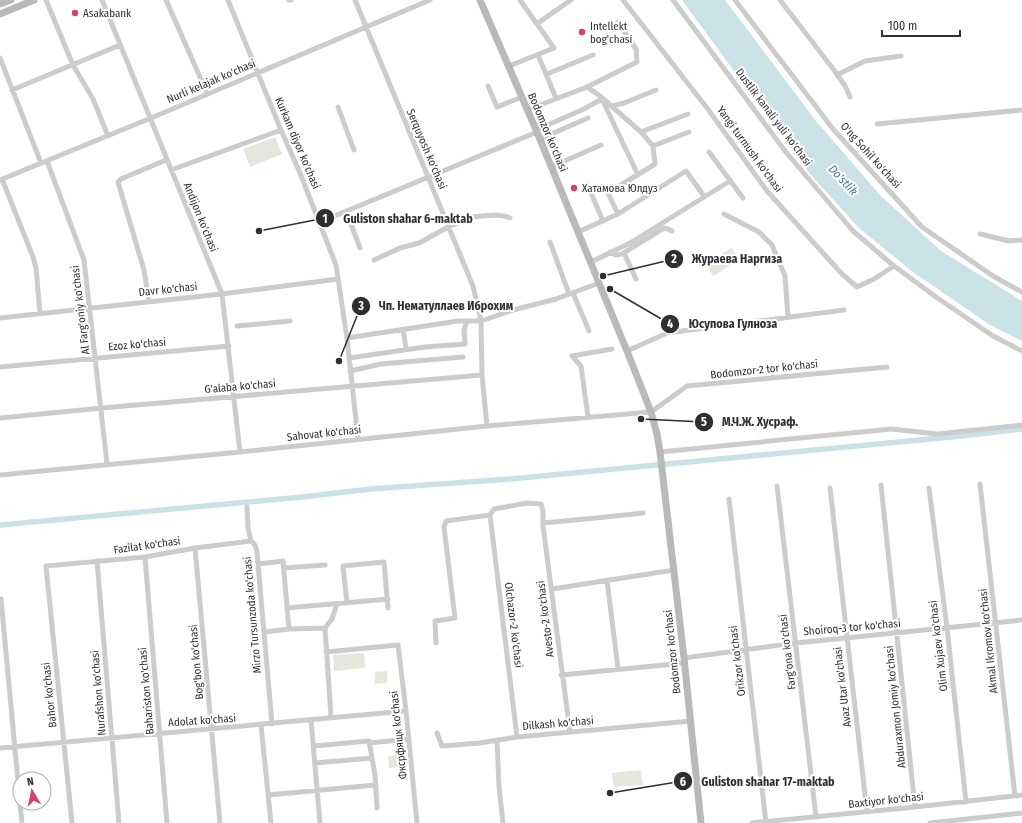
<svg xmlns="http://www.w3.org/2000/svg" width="1022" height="823" font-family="'Fira Sans Condensed',sans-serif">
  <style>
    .green { fill: #e4e8dc }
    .water { fill: #cae1e7 }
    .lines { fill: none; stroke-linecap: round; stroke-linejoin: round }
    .canal { stroke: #cae1e7; stroke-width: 5.5 }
    .street { stroke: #ccc; stroke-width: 5 }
    .secondary { stroke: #b9b9b9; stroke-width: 7 }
    .poi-dot { fill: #d44467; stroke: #fff; stroke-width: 1.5 }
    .labels { text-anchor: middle; stroke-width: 4; stroke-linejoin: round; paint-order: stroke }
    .poi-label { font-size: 11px; fill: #2f2f2f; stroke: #fff; text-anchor: start }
    .street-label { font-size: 11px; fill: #2f2f2f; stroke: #fff }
    .water-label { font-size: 12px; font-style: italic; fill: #457b8a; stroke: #fff }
    .leader { fill: none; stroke: #2f2f2f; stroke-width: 1.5 }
    .callout-dot { fill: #2f2f2f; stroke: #fff; stroke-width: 1.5 }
    .mark-label { font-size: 12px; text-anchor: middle; font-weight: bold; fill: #fff }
    .callout-label { font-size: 12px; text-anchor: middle; font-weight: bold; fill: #2f2f2f; stroke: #fff; stroke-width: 4; stroke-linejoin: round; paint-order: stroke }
  </style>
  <rect width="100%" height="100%" fill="#fff"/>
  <path class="green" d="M275 137 282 154 250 167 243 149Z
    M732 248 739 260 713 276 706 263Z
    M364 653 365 668 334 671 333 655Z
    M387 671V683L375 684V672Z
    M400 755 401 767 389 768 388 756Z
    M641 770 643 785 614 787 612 773Z"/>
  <path class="water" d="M682 0H725L816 121 880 195 941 251 1022 301V341L990 325 913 272 859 228 809 173Z"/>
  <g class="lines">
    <path class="canal" d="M0 525 302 497 370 489 510 479 962 436 1022 429"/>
    <path class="street" d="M46 0 73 65 93 99 108 136
      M102 0 222 294 240 452
      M166 0 207 93
      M228 0 281 130 300 173 336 265 347 338 358 439
      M289 0H291
      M355 0 473 286 481 321 482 375 487 426
      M623 0 707 108 767 191 842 274 857 287 874 279 894 266
      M673 0 785 151 853 231 894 266 936 297 993 336 1022 351
      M735 0 833 129 922 227 993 276 1022 292
      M780 0 834 70 845 86 850 97
      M538 23 571 0
      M538 55 556 98
      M0 58 41 163
      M509 66 554 48 520 0
      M547 74 593 55
      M837 75 865 61 901 56
      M488 86 497 107 522 97
      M12 90 120 45
      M602 99 638 175
      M612 106 624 103 656 90
      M338 107 354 150
      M527 110 587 87 637 62 636 49 618 22
      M877 124 1022 110
      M536 130 584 109 602 99
      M641 132 688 114
      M540 139 588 118
      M653 146 689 132
      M709 152 743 198
      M47 161 84 260 107 464
      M551 167 601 145
      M171 170 281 130
      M2 179 33 257 36 268 40 313
      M0 180 151 118 430 0
      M587 184 603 221
      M346 211 360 248
      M618 214 686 171 704 196
      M724 214 759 232 772 245 785 276 788 317
      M320 222 537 132
      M578 232 618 214 608 193 655 164 653 146 641 132 600 96 587 87
      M980 234 1009 241 1022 240
      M550 242 569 294
      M610 252 616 255 622 254 664 228 668 229 672 231
      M624 253 636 279
      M374 260 400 248 419 243 448 227 471 217 495 215 504 216 510 218
      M591 262 630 243 730 181
      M573 293 589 331
      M149 301 144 270 118 182 121 179 166 160
      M0 318 222 294 338 279
      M237 326 290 321
      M403 329 406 349
      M347 338 458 321H481L513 310 556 299 599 283
      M627 351 667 333 844 310
      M572 356 581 366 588 417
      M572 356 612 349
      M349 358 425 347 465 344 464 330 467 321
      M0 367 229 346
      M350 371 381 364 463 357
      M0 418 102 408 482 375
      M660 452 891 429 937 434 1022 425
      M0 475 240 452 487 426 651 412 687 386 887 367
      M980 484 1015 796
      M881 485 915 807
      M777 486 816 817
      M830 488 867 812
      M929 488 947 628 966 802
      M729 499 766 823
      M247 507 248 528 251 541C258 545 257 556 258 564L272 724
      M490 515 494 509 527 503 541 504 543 511V526L570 732
      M490 515 517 737
      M543 523 596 518 643 513
      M195 548 220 823
      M145 557 167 823
      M97 561 119 823
      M258 564 283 561 289 629
      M284 568 325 565
      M607 580 618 669
      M552 589 674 570
      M0 599H1L20 803
      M347 603 343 566 384 562 388 608
      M287 608 388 599
      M325 628 331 717
      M265 632 289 629 325 628 332 619 337 604
      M436 643 435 621 455 618 444 527 446 521 490 515
      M326 652 398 645 406 711 417 823
      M684 658 796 643 1022 620
      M561 675 685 663
      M311 720 320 823
      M261 725 271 823
      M437 733 442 746 480 743 517 737 691 721
      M497 740 499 787 503 823
      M369 743 409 739
      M314 746 369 741 375 775 377 808
      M0 748 406 711
      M315 763 372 758
      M268 795 375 785
      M20 803 22 823
      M72 823 46 566 145 557 195 548 251 541
      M752 823 915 807 1022 795
      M930 823 1022 813"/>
    <path class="secondary" d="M480 0 537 132 627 351 651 412 657 434 660 452 684 658 701 823
      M0 4 11 0
      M0 14 34 0"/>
  </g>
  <g class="poi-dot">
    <circle cx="75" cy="13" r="4"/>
    <circle cx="582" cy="32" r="4"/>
    <circle cx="574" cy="188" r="4"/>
  </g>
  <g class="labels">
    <g class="poi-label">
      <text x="83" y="17">Asakabank</text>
      <text x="590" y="30">Intellekt<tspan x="590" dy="13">bog'chasi</tspan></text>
      <text x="582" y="192">Хатамова Юлдуз</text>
    </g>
    <g class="street-label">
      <text transform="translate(211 81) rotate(-23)" y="4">Nurli kelajak ko'chasi</text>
      <text transform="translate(774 117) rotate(53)" y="4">Dustlik kanali yuli ko'chasi</text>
      <text transform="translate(548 132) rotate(67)" y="4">Bodomzor ko'chasi</text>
      <text transform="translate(298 143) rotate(67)" y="4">Kurkam diyor ko'chasi</text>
      <text transform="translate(427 149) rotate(67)" y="4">Serquyosh ko'chasi</text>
      <text transform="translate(750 149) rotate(54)" y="4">Yangi turmush ko'chasi</text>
      <text transform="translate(871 155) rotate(48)" y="4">O'ng Sohil ko'chasi</text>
      <text transform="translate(201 217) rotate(68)" y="4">Andijon ko'chasi</text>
      <text transform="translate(168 289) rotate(-6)" y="4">Davr ko'chasi</text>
      <text transform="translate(80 310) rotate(-97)" y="4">Al Farg'oniy ko'chasi</text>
      <text transform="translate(137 344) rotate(-5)" y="4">Ezoz ko'chasi</text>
      <text transform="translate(764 369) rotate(-6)" y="4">Bodomzor-2 tor ko'chasi</text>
      <text transform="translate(240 386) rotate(-5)" y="4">G'alaba ko'chasi</text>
      <text transform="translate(324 433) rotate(-6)" y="4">Sahovat ko'chasi</text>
      <text transform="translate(147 545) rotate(-8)" y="4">Fazilat ko'chasi</text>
      <text transform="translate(252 615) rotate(-95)" y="4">Mirzo Tursunzoda ko'chasi</text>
      <text transform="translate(545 619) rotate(-97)" y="4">Avesto-2 ko'chasi</text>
      <text transform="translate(514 625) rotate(83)" y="4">Olchazor-2 ko'chasi</text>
      <text transform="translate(852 627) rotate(-5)" y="4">Shoiroq-3 tor ko'chasi</text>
      <text transform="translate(988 641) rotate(-96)" y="4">Akmal Ikromov ko'chasi</text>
      <text transform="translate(938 646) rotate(-97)" y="4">Olim Xujaev ko'chasi</text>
      <text transform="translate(672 652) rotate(-96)" y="4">Bodomzor ko'chasi</text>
      <text transform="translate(787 652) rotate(-97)" y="4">Farg'ona ko'chasi</text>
      <text transform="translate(737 661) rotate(-97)" y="4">Orikzor ko'chasi</text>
      <text transform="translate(196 662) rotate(-95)" y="4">Bog'bon ko'chasi</text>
      <text transform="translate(842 687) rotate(-97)" y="4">Avaz Utar ko'chasi</text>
      <text transform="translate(146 691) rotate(-95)" y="4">Bahariston ko'chasi</text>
      <text transform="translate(98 693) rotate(-95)" y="4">Nurafshon ko'chasi</text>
      <text transform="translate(49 695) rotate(-96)" y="4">Bahor ko'chasi</text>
      <text transform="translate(895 707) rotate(-96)" y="4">Abduraxmon Jomiy ko'chasi</text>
      <text transform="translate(202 720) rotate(-4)" y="4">Adolat ko'chasi</text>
      <text transform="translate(558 723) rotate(-5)" y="4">Dilkash ko'chasi</text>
      <text transform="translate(398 735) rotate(-96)" y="4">Фксрфящк ko'chasi</text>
      <text transform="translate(886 800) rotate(-6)" y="4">Baxtiyor ko'chasi</text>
    </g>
    <g class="water-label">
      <text transform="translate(843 180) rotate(47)" y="4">Do'stlik</text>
    </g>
  </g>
  <path class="leader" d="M259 231L325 218M603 276L674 259M339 361L361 306M610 289L670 324M641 419L704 422M610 793L683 781"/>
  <g class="callout-dot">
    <circle cx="259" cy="231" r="4"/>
    <circle cx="603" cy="276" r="4"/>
    <circle cx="339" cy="361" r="4"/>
    <circle cx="610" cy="289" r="4"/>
    <circle cx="641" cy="419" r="4"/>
    <circle cx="610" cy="793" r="4"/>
    <circle cx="325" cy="218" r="10"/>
    <circle cx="674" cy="259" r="10"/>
    <circle cx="361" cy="306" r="10"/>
    <circle cx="670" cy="324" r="10"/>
    <circle cx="704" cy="422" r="10"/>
    <circle cx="683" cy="781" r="10"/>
  </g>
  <g class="mark-label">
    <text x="325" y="223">1</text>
    <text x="674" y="263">2</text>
    <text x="361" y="310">3</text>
    <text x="670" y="328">4</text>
    <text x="704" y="426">5</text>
    <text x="683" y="786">6</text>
  </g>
  <g class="callout-label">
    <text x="408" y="223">Guliston shahar 6-maktab</text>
    <text x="737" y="263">Жураева Наргиза</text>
    <text x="446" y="310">Чп. Нематуллаев Иброхим</text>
    <text x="733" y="328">Юсупова Гулноза</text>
    <text x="760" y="426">М.Ч.Ж. Хусраф.</text>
    <text x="768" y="786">Guliston shahar 17-maktab</text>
  </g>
  <g transform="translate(32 791) rotate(350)"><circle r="19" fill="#ffffff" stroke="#acacac"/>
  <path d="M0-3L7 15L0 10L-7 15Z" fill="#d44467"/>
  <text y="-6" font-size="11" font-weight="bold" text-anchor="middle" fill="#2f2f2f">N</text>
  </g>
  <path d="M882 30v6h78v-6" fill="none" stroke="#2f2f2f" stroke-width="2"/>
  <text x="888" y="30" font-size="12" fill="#2f2f2f" stroke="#ffffff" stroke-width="3" paint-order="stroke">100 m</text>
</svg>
